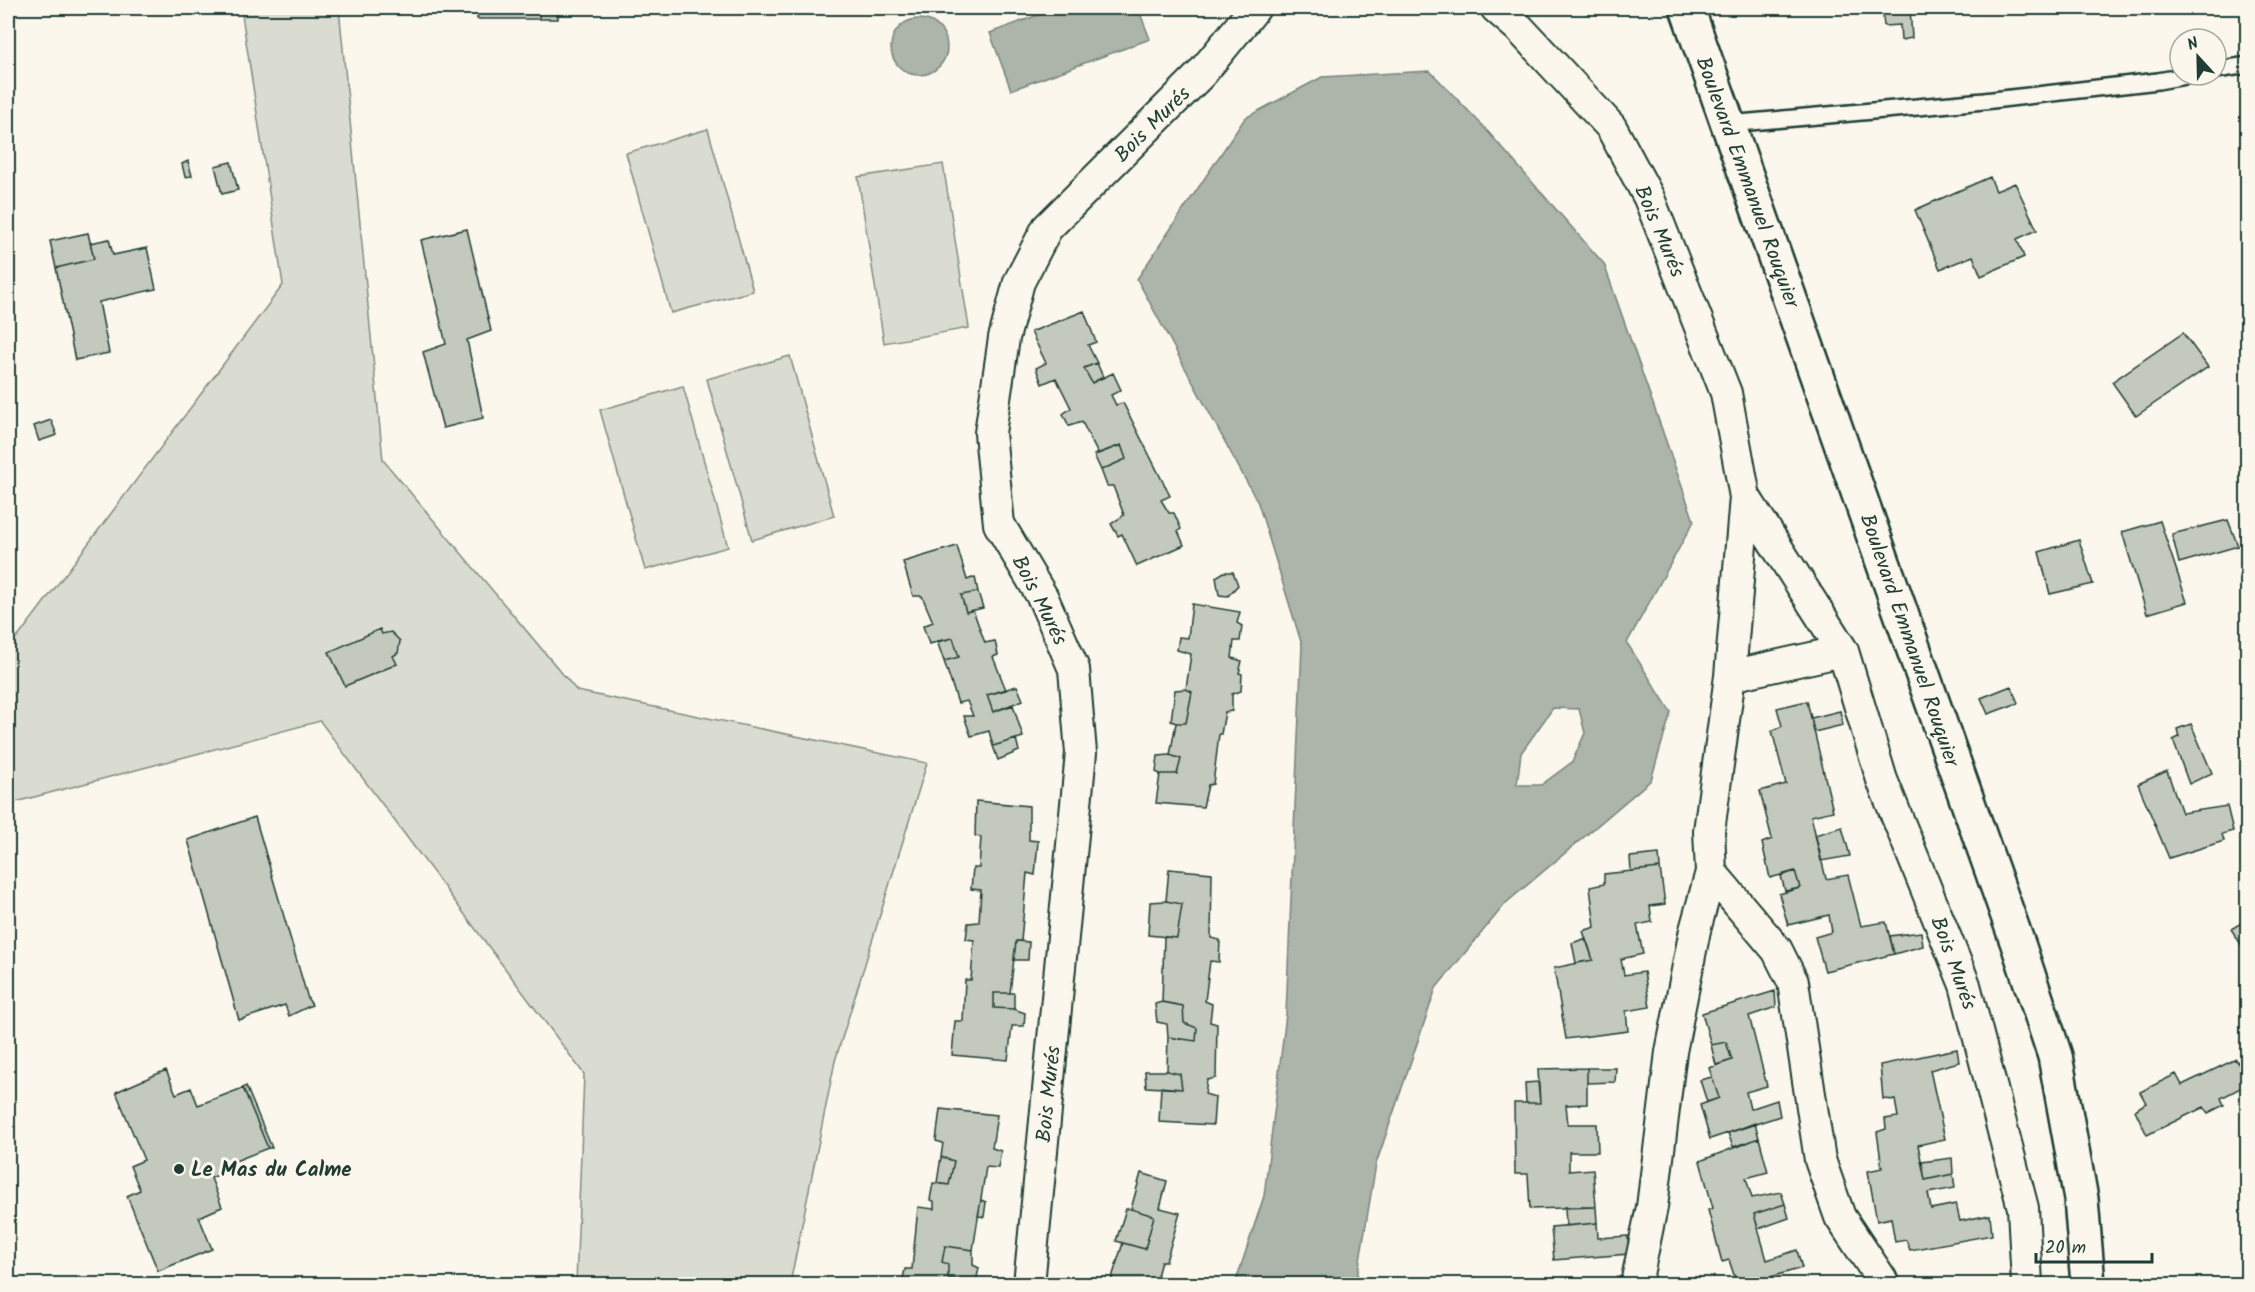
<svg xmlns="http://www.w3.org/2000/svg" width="2255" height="1292" font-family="Kalam,sans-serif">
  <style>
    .green { fill: #dbdcd1; stroke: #7d8c82; stroke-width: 1.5 }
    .water { fill: #adb4aa; stroke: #74847b; stroke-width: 1.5; fill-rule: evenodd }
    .building { fill: #c4c9be; stroke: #1f3d34; stroke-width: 1.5 }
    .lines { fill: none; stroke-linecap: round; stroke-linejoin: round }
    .service-casing { stroke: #1f3d34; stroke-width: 20 }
    .minor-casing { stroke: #1f3d34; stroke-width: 34 }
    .tertiary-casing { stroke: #1f3d34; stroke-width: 38 }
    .service { stroke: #fbf7ec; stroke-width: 15 }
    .minor { stroke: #fbf7ec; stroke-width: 30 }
    .tertiary { stroke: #fbf7ec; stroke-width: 33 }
    .poi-dot { fill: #1f3d34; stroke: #fbf7ec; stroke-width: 2 }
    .labels { text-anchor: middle; stroke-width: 6; stroke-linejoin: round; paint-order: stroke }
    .street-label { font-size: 21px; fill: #1f3d34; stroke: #fbf7ec }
    .poi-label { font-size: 21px; font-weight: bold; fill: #1f3d34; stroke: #fbf7ec; text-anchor: start }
  </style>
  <rect width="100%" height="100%" fill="#fbf7ec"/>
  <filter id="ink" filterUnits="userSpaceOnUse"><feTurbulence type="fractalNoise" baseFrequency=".0167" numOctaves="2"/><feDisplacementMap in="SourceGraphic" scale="12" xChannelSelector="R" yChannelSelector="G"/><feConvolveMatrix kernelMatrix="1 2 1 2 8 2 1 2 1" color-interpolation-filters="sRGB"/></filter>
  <g filter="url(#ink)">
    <path class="green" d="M241 8H339L383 460 577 691 927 763 835 1061 790 1284H576L584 1074 320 721 8 804V631L18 637 283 285Z
      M708 129 753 291 671 313 626 153Z
      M943 164 969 328 884 343 858 177Z
      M790 356 834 516 752 540 707 379Z
      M683 386 728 547 645 570 600 410Z"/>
    <path class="water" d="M1057 8H1138L1150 39 1011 90 990 33Z
      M891 47a28 28 0 1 1 56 0a28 28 0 1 1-56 0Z
      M1430 71 1483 126 1604 264 1694 521 1627 643 1671 712 1651 780 1506 903 1436 988 1376 1164 1356 1284H1235L1264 1196 1286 1014 1302 645 1258 503 1137 279 1245 118 1322 77ZM1553 708 1579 709 1585 733 1572 762 1541 785H1517L1521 753Z"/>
    <path class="building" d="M478 8H539V19H477Z
      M539 8H558V19H539Z
      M1882 8H1910L1912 38 1901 40 1900 25 1884 26Z
      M188 161 192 176 185 177 182 164Z
      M231 162 238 190 222 194 215 166Z
      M1990 177 1996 191 2015 183 2037 230 2017 239 2024 257 1981 276 1973 256 1940 269 1915 210Z
      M467 229 491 331 467 340 483 418 443 428 423 352 446 344 421 240Z
      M88 233 94 259 56 268 50 241Z
      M109 239 113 255 147 248 156 289 99 302 109 353 75 360 56 268 94 259 90 243Z
      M1084 311 1096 342 1088 345 1097 363 1084 368 1092 383 1113 373 1121 390 1111 395 1116 405 1123 403 1170 496 1161 500 1169 513H1174L1181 529 1178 531 1184 545 1137 566 1122 534 1118 536 1111 524 1124 515 1113 486H1107L1101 470 1126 459 1121 445 1098 454 1082 422 1069 426 1063 414 1071 408 1056 378 1042 384 1036 368 1046 363 1031 332Z
      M2183 333 2208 367 2136 416 2112 382Z
      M1097 363 1103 377 1092 383 1084 368Z
      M51 420 57 435 39 441 34 426Z
      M1121 445 1126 459 1101 470 1094 455Z
      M2228 520 2238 546 2179 563 2172 534Z
      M2160 521 2187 602 2147 614 2122 532Z
      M2079 540 2093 584 2050 594 2039 552Z
      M957 546 967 580 975 577 978 592 961 595 966 612 973 610 985 643 995 641 998 655 993 657 1006 690 987 695 993 712 1013 705 1023 737 993 746 989 731 971 736 964 716H973L967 701 958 703 944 661 959 657 953 638 929 644 923 626 933 622 922 596H913L903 562Z
      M1224 572H1233L1238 585 1228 596 1219 595 1216 577Z
      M978 592 983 608 966 612 961 595Z
      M1192 604 1240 612 1237 623 1242 626 1240 641H1234L1232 658 1242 661 1239 673 1242 674 1241 691 1232 694V711L1225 712 1221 734H1219L1213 784 1208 785 1203 807 1156 803 1160 774H1177L1181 759 1170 755 1176 723H1186L1192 692 1186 689 1191 654 1177 650 1179 637 1188 638Z
      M380 629 382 634 391 632 400 641 398 653 393 656 397 664 345 686 329 652Z
      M953 638 959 657 944 661 937 641Z
      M1017 686 1023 700 993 712 987 695Z
      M2011 686 2018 703 1988 714 1981 698Z
      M1186 689 1192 692 1186 723H1176L1171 721 1175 690Z
      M1807 701 1833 811 1811 816 1826 879 1848 875 1861 926 1886 922 1894 954 1825 971 1815 937 1832 932 1829 915 1788 925 1779 894 1800 888 1795 871 1770 878 1762 843 1772 839 1760 791 1786 784 1772 731 1782 726 1777 708Z
      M1840 711 1843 725 1814 732 1811 718Z
      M2191 724 2212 773 2189 784 2173 740 2179 737 2177 729Z
      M1016 739 1019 751 998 760 993 746Z
      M1170 755 1181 759 1177 774H1160L1156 772 1158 756Z
      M2167 771 2182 813 2227 806 2233 831 2222 834 2224 841 2169 858 2138 784Z
      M976 801 1029 806V840L1038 841 1035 875 1027 873 1021 941H1016L1010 993H994V1008L1014 1009 1025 1013 1024 1026H1012L1008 1060 952 1055 955 1021H963L965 980H971L974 940 966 939 968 923 979 922 981 890 971 889 973 868H979L981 837 975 836Z
      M255 817 308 999 312 1005 289 1016 285 1005 239 1020 188 840Z
      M1842 827 1850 856 1821 861 1815 835Z
      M1659 854 1660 868 1631 871 1630 857Z
      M1660 868 1665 904 1650 906 1652 922 1637 925 1643 954 1621 959 1624 975 1644 972 1650 1007 1626 1011 1628 1031 1566 1039 1554 968 1593 960 1583 931 1595 927 1590 887 1604 884V874Z
      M1169 869 1212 873 1211 938 1220 940 1219 962 1210 961 1205 1001 1212 1004 1210 1022 1217 1024 1216 1078 1207 1080 1205 1094 1215 1097 1213 1125 1159 1122 1161 1087 1182 1089 1180 1074 1167 1071 1168 1037 1196 1041 1197 1028 1184 1023 1183 1006 1162 1002 1164 937 1177 938 1182 904 1166 901Z
      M1795 871 1800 888 1785 891 1781 876Z
      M1166 901 1182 904 1177 938 1148 935 1150 902Z
      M2248 919V955L2231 929Z
      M1921 932 1923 946 1894 954 1890 936Z
      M1584 939 1588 944 1593 960 1576 963 1572 943Z
      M1016 941 1029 942 1028 960H1014Z
      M1775 991 1776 1007 1749 1016 1767 1086 1746 1092 1750 1109 1777 1100 1780 1116 1710 1139 1700 1105 1719 1098 1709 1068 1732 1060 1726 1042 1711 1045 1702 1013Z
      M994 993H1014V1009L994 1008Z
      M1162 1002 1183 1006 1184 1023 1197 1028 1196 1041 1168 1037 1167 1024 1157 1022 1155 1004Z
      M1726 1042 1732 1060 1716 1065 1711 1045Z
      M1957 1049 1959 1062 1930 1070 1945 1139 1918 1145 1925 1180 1953 1174 1955 1188 1928 1193 1931 1209 1956 1204 1960 1221 1990 1215 1992 1235 1910 1250 1906 1240 1895 1242 1891 1218 1877 1221 1868 1171 1882 1168 1877 1132 1886 1129 1885 1119 1898 1117 1895 1100 1883 1099 1880 1065Z
      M2236 1059 2248 1084 2221 1098 2224 1105 2208 1113 2204 1107 2147 1135 2135 1110 2146 1103 2140 1092 2176 1074 2182 1085Z
      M1587 1068V1104L1566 1105 1568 1124H1597L1598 1152H1569V1171L1593 1169 1596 1207 1530 1209 1528 1174H1515L1514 1103H1540L1538 1069Z
      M1587 1068H1616L1615 1082 1587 1083Z
      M166 1070 176 1094 191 1088 198 1105 243 1088 268 1148 225 1165 228 1171 211 1178 222 1207 199 1217 212 1249 158 1271 127 1196 140 1190 130 1166 144 1160 116 1092Z
      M1145 1071H1167L1180 1074 1182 1089 1146 1087Z
      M1712 1077 1719 1098 1707 1102 1700 1080Z
      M1538 1082 1540 1103H1526L1525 1083Z
      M246 1086 272 1148H268L256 1119 243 1088Z
      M940 1109 997 1115 992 1148 1001 1151 998 1168 986 1167 973 1250 945 1246 942 1262 948 1264V1278L965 1281V1284H902L905 1269H912L918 1207 934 1209V1201L930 1200 933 1183 949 1185 954 1161 941 1157 943 1143 936 1141Z
      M1755 1123 1759 1138 1733 1147 1728 1133Z
      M1759 1138 1768 1172 1746 1178 1752 1198 1781 1192 1785 1204 1754 1214 1767 1260 1797 1250 1802 1268 1746 1284H1737L1729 1260 1722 1262 1708 1210 1713 1208 1700 1161Z
      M941 1157 954 1161 949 1185 937 1183Z
      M1952 1158 1953 1174 1925 1180 1922 1162Z
      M1141 1173 1167 1181 1160 1208 1180 1213 1166 1261H1161L1155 1284H1110L1123 1243 1145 1249 1154 1216 1131 1209Z
      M981 1200 986 1202 984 1217 978 1216Z
      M1785 1204 1789 1218 1758 1229 1754 1214Z
      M1565 1207H1596L1597 1223 1566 1226Z
      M1126 1209H1131L1154 1216 1145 1249 1116 1241Z
      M1597 1223 1598 1238 1628 1236 1629 1254 1554 1260 1551 1227Z
      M945 1246 973 1250V1265L979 1268 976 1282 948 1278V1264L942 1262Z"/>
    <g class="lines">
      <defs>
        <path id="service" d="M2216 70 2248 65
          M1728 124 1984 101 2158 81 2191 75"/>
        <path id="minor" d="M1496 8 1519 28 1611 127 1649 198 1726 393 1745 497 1730 676 1709 831 1711 872 1695 930 1671 1052 1652 1207 1636 1284
          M1745 497 1843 651 1882 780 1965 985 2023 1208 2027 1284
          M1730 676 1843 651
          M1711 872 1777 950 1793 982 1820 1160 1840 1217 1882 1280V1284
          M1029 1284 1081 753 1074 669 1043 598 999 524 990 433 1004 338 1019 282 1047 228 1201 74 1255 8"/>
        <path id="tertiary" d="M1687 8 2019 947 2055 1056 2081 1199 2088 1284"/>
      </defs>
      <use href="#service" class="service-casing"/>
      <use href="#minor" class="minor-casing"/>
      <use href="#tertiary" class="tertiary-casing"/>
      <use href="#service" class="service"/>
      <use href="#minor" class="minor"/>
      <use href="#tertiary" class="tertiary"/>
    </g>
  </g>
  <circle class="poi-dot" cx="179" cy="1169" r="6"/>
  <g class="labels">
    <g class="street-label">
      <text transform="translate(1152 124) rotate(-45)" y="7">Bois Murés</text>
      <text transform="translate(1748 182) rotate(70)" y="7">Boulevard Emmanuel Rouquier</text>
      <text transform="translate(1660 231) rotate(67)" y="7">Bois Murés</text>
      <text transform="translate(1040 600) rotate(63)" y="7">Bois Murés</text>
      <text transform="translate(1910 640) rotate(71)" y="7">Boulevard Emmanuel Rouquier</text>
      <text transform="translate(1954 963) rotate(70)" y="7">Bois Murés</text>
      <text transform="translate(1048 1094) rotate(-84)" y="7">Bois Murés</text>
    </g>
    <g class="poi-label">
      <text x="191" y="1176">Le Mas du Calme</text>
    </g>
  </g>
  <rect width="2255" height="1292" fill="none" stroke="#fbf7ec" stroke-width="30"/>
  <rect x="15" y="15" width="2225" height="1262" fill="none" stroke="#1f3d34" stroke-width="2" filter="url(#ink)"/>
  <g transform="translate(2198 57) rotate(338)"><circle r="28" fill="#fbf7ec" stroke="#a3ada2" stroke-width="1.5"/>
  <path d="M0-4.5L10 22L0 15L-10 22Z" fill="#1f3d34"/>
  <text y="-9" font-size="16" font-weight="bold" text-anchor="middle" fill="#1f3d34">N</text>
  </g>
  <path d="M2036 1253v9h116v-9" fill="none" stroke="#1f3d34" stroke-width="3"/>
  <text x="2045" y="1253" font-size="18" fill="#1f3d34" stroke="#fbf7ec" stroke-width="4.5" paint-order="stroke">20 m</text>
</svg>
